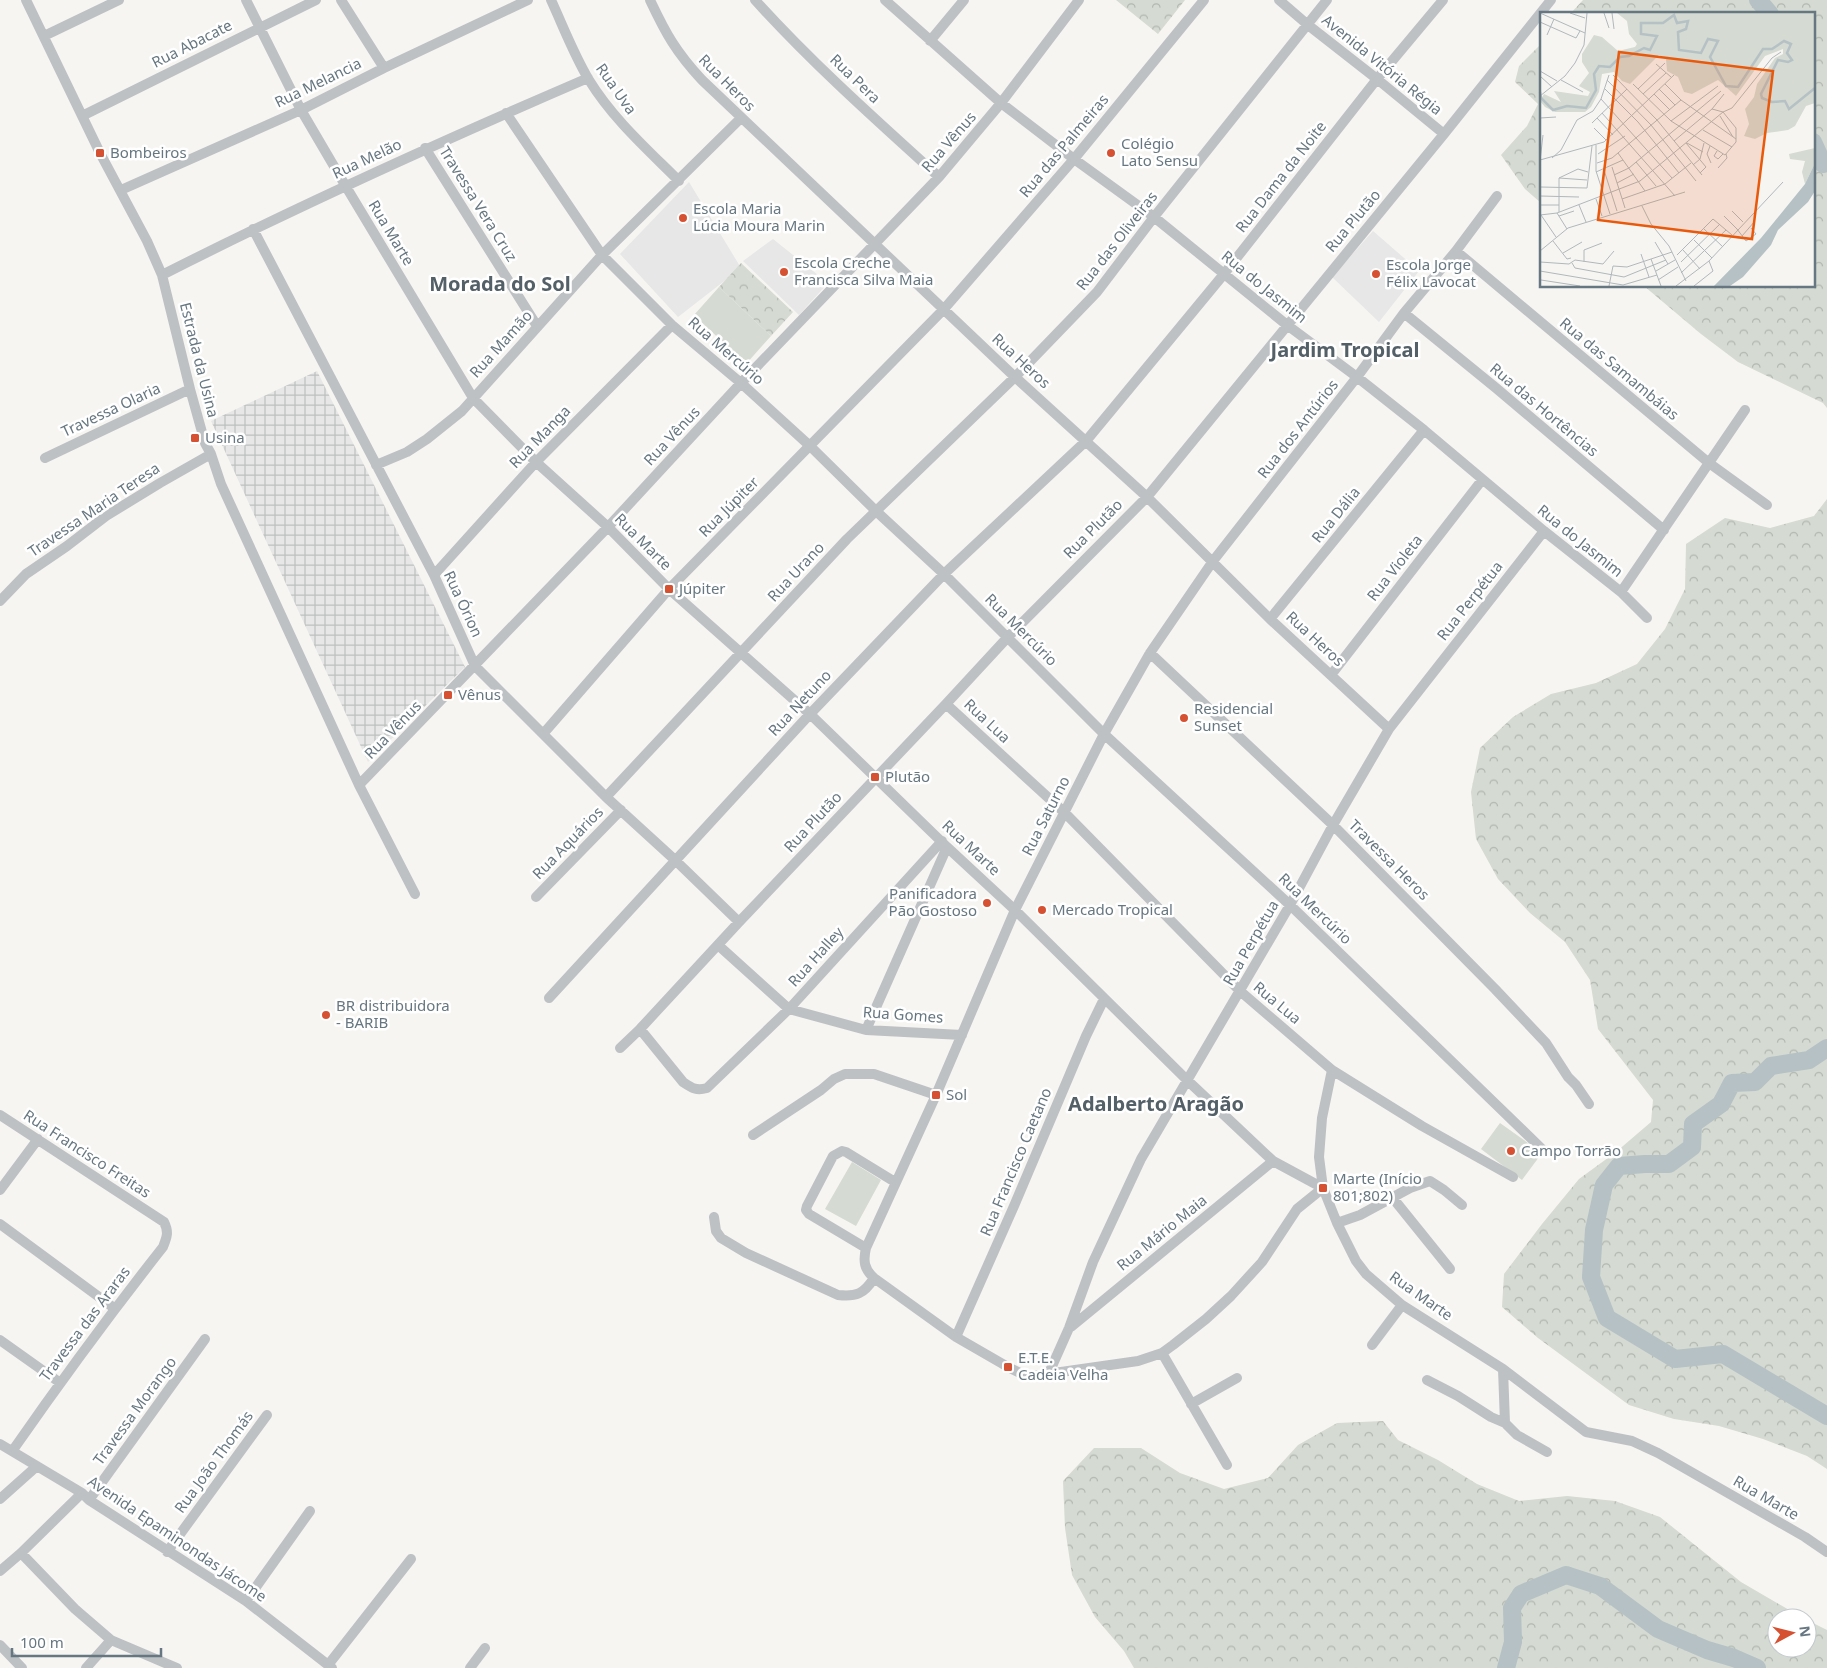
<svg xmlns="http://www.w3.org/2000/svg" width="1827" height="1668" font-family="'Noto Sans',sans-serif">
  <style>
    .built { fill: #e6e7e6 }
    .industrial { fill: url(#industrial-grid) }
    .forest { fill: url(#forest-crowns) }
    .pitch { fill: #d5dad2 }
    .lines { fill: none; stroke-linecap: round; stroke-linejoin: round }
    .river { stroke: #b5c1c4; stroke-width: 18 }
    .minor { stroke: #bdc1c4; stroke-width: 10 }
    .poi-dot { fill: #d65032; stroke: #fff; stroke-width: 2 }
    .labels { text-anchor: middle; stroke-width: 5; stroke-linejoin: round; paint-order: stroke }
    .street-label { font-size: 15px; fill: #677781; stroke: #fff }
    .poi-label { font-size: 15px; fill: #677781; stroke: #fff; text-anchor: start }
    .district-label { font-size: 20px; font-weight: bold; fill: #546067; stroke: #fff }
    .inset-river { fill: none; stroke: #b5c1c4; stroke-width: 2.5 }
    .inset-road { fill: none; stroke: #b0b8bb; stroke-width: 1 }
    .view { fill: #e8590c; fill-opacity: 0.15; stroke: #e8590c; stroke-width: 2.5 }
    .inset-edge { fill: none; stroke: #677781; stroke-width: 2.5 }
  </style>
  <defs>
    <pattern id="industrial-grid" width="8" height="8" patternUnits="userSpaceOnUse" patternTransform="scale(1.25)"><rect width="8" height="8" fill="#e6e7e6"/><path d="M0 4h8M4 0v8" fill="none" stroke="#bec0c0"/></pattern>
    <pattern id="forest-crowns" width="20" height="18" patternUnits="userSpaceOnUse" patternTransform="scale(1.25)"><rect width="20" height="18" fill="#d5dad2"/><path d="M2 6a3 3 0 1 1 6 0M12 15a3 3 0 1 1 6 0" fill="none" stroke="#b1b6b0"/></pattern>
  </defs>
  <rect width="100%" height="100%" fill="#f6f5f2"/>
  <path class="built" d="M689 182 741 268 678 317 620 254Z
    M1373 231 1419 271 1379 322 1332 277Z
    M773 239 828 283 799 315 743 261Z"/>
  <path class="industrial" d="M317 371 465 667 368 762 211 421Z"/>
  <path class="forest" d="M1116 0H1185L1158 34Z
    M1583 0H1827V408L1823 403 1738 362 1701 334 1644 286H1813V14H1570Z
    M1541 44V203L1525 189 1501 155 1527 126 1538 104 1515 82 1519 66Z
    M741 263 793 312 771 336 719 287Z
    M1827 499V1469L1807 1456 1763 1439 1719 1426 1674 1419 1629 1405 1538 1338 1502 1307 1504 1274 1542 1224 1579 1179 1616 1152 1651 1122 1653 1100 1598 1029 1590 980 1565 942 1530 913 1498 879 1476 839 1471 792 1480 748 1513 717 1551 694 1596 683 1637 664 1665 629 1685 589 1686 544 1725 518 1770 528 1814 516Z
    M1383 1421 1398 1440 1438 1460 1477 1484 1519 1501 1567 1496 1615 1501 1660 1517 1741 1582 1803 1618H1777V1648H1807V1620L1827 1630V1668H1134L1124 1651 1095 1617 1072 1575 1065 1528 1063 1481 1094 1448H1141L1180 1473 1224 1489 1268 1478 1298 1445 1337 1423Z"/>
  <path class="pitch" d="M719 287 771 336 746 364 694 315Z
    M1500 1123 1542 1153 1522 1180 1481 1149Z
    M852 1162 881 1180 856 1226 825 1209Z"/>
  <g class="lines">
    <path class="river" d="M1758 0 1770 14
      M1813 142 1823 164 1827 163
      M1827 1048 1809 1060 1771 1066 1755 1082 1732 1083 1721 1104 1693 1124 1692 1147 1669 1164H1645L1619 1166 1604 1185 1594 1230 1591 1277 1607 1318 1675 1359 1723 1354 1827 1416
      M1506 1668 1513 1642 1512 1608 1521 1594 1566 1575 1600 1586 1658 1629 1707 1650 1734 1658 1757 1668"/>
    <path class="minor" d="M26 0 100 153 147 241 162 275 190 389 205 443 211 454 221 484 359 785 415 894
      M246 0 301 110 345 185 473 398 536 462 608 527 669 589 810 714 947 847 1015 910 1187 1080 1273 1161 1323 1188
      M341 0 384 68
      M551 0C563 26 574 55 589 80 613 119 647 149 679 181
      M650 0C666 34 676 52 702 80L1015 377 1147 497 1270 619 1389 729
      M755 0C812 63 876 120 939 177
      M885 0 1001 103 1074 159 1154 217 1287 325 1357 377 1424 430 1544 531 1621 592 1647 618
      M1279 0 1308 25 1377 79 1444 134
      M44 36 119 0
      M930 41 964 0
      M506 113 602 255 672 325 741 383 810 446 876 511 944 574 1104 734 1290 905 1541 1148
      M82 116 316 0
      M425 148 537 326
      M121 190 301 110 384 68 528 0
      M253 229 434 575 475 666 606 797 675 860 739 922
      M1456 251 1709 463 1767 505
      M162 275C302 204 444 140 588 78
      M1404 313 1496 388 1664 530
      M45 458 190 389
      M376 465 407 452 427 439 462 411 602 255 741 118
      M434 575 536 462 672 325
      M1621 592 1745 410
      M0 601 26 574 67 546 106 516 160 483 211 454
      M1270 619 1424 430
      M1150 653 1333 825 1495 989 1546 1043 1568 1077 1576 1085 1589 1104
      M1331 675 1482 480
      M946 704 1065 813 1240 991 1332 1070 1422 1126 1513 1177
      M543 734 669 589 944 309 1074 159 1204 0
      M359 785 608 527 741 383 939 177 1001 103 1079 0
      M606 797 847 539 1015 377 1097 292 1154 217 1327 0
      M536 897 621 810
      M718 945 789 1009 866 1030 962 1035
      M549 998 810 714 944 574 1086 441 1224 274 1377 79 1443 0
      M640 1029 683 1082C692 1088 696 1091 707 1088L789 1009 942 841
      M866 1030 947 847
      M620 1048 640 1029 739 922 946 704 1007 638 1147 497 1444 134 1551 0
      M1332 1070 1322 1118 1319 1157 1323 1188 1337 1223 1356 1261 1366 1274 1402 1305 1503 1369 1586 1432 1632 1441 1658 1453 1805 1537 1827 1552
      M0 1115 164 1222C169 1232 167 1237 163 1247 111 1313 61 1381 13 1450
      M753 1135 821 1090 834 1079 845 1074H874L936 1095
      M1323 1188 1297 1209 1262 1262 1231 1296 1206 1319 1173 1345 1162 1353 1138 1361 1033 1376 1020 1373 1008 1367 956 1337 874 1278C864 1269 863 1261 866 1248L936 1095 1015 910 1104 734 1150 653 1213 561 1357 377 1404 313 1456 251 1497 196
      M0 1190 38 1139
      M1392 1197 1450 1269
      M714 1217 716 1231 721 1238 746 1253 838 1295C856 1297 864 1294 874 1278
      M1337 1223 1360 1215 1410 1188 1430 1181 1444 1190 1462 1205
      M0 1224 114 1308
      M866 1248 809 1214 806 1210 807 1206 833 1156 842 1151 846 1152 895 1182
      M1071 1327 1273 1161
      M956 1337 1014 1206 1086 1036 1104 999
      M0 1340 59 1382
      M1372 1345 1402 1305
      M1162 1353 1227 1465
      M1503 1369 1505 1423
      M1049 1373 1069 1328 1093 1262 1141 1159 1290 905 1333 825 1389 729 1544 531
      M1427 1380 1458 1396 1491 1417 1505 1423 1517 1435 1547 1452
      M1191 1404 1237 1378
      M0 1444 82 1493 89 1500 246 1601 332 1668
      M0 1499 37 1466
      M89 1500 205 1339
      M167 1552 267 1415
      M21 1553 75 1609 111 1640 177 1668
      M0 1571 21 1553 82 1493
      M246 1601 310 1511
      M0 1645 22 1668
      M328 1665 411 1559
      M86 1668 111 1640
      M470 1668 485 1648"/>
  </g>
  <g class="poi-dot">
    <rect x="95" y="148" width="10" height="10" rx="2.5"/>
    <circle cx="1111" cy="153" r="5"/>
    <circle cx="683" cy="218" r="5"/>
    <circle cx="784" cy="272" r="5"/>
    <circle cx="1376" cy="274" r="5"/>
    <rect x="190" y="433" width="10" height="10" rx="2.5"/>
    <rect x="664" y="584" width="10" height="10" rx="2.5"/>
    <rect x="443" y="690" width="10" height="10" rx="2.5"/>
    <circle cx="1184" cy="718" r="5"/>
    <rect x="870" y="772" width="10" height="10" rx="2.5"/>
    <circle cx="987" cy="903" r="5"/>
    <circle cx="1042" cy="910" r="5"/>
    <circle cx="326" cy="1015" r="5"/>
    <rect x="931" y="1090" width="10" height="10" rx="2.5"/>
    <circle cx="1511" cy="1151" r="5"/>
    <rect x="1318" y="1183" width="10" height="10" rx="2.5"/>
    <rect x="1003" y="1362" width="10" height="10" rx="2.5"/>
  </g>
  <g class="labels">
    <g class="street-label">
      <text transform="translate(192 44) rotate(-27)" y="5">Rua Abacate</text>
      <text transform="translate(1382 65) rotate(39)" y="5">Avenida Vitória Régia</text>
      <text transform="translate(855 79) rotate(44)" y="5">Rua Pera</text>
      <text transform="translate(318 83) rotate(-26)" y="5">Rua Melancia</text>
      <text transform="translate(727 83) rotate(45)" y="5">Rua Heros</text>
      <text transform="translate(616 89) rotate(55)" y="5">Rua Uva</text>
      <text transform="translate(949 142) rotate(-49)" y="5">Rua Vênus</text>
      <text transform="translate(1064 146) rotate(-50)" y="5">Rua das Palmeiras</text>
      <text transform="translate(367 159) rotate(-25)" y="5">Rua Melão</text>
      <text transform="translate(1281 177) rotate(-52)" y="5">Rua Dama da Noite</text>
      <text transform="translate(478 204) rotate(58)" y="5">Travessa Vera Cruz</text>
      <text transform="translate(1353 221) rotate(-50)" y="5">Rua Plutão</text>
      <text transform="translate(391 233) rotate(59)" y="5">Rua Marte</text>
      <text transform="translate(1117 241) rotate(-52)" y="5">Rua das Oliveiras</text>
      <text transform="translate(1264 287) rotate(39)" y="5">Rua do Jasmim</text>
      <text transform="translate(501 344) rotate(-48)" y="5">Rua Mamão</text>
      <text transform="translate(726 351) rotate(41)" y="5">Rua Mercúrio</text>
      <text transform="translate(199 360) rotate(76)" y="5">Estrada da Usina</text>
      <text transform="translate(1021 361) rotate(43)" y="5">Rua Heros</text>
      <text transform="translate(1619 369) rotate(40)" y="5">Rua das Samambáias</text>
      <text transform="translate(111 410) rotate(-25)" y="5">Travessa Olaria</text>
      <text transform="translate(1544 410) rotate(40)" y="5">Rua das Hortências</text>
      <text transform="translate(1298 429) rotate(-52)" y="5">Rua dos Antúrios</text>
      <text transform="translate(672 436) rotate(-47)" y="5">Rua Vênus</text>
      <text transform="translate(540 437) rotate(-46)" y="5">Rua Manga</text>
      <text transform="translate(729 507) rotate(-45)" y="5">Rua Júpiter</text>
      <text transform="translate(94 510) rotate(-34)" y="5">Travessa Maria Teresa</text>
      <text transform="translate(1336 515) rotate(-51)" y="5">Rua Dália</text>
      <text transform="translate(1093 529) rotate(-45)" y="5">Rua Plutão</text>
      <text transform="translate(1580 541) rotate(39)" y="5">Rua do Jasmim</text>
      <text transform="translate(643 542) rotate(45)" y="5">Rua Marte</text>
      <text transform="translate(1395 568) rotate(-52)" y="5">Rua Violeta</text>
      <text transform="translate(796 572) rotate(-47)" y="5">Rua Urano</text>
      <text transform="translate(1470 601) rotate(-52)" y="5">Rua Perpétua</text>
      <text transform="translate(463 604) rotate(65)" y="5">Rua Órion</text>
      <text transform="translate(1021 630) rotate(45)" y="5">Rua Mercúrio</text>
      <text transform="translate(1315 639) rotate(43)" y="5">Rua Heros</text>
      <text transform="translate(800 703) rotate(-47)" y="5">Rua Netuno</text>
      <text transform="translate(987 721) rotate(43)" y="5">Rua Lua</text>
      <text transform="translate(393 730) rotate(-46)" y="5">Rua Vênus</text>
      <text transform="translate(1046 816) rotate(-63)" y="5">Rua Saturno</text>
      <text transform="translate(813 822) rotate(-47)" y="5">Rua Plutão</text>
      <text transform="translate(568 843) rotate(-46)" y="5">Rua Aquários</text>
      <text transform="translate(971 848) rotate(43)" y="5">Rua Marte</text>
      <text transform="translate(1389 860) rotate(45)" y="5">Travessa Heros</text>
      <text transform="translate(1315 909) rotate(44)" y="5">Rua Mercúrio</text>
      <text transform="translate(1251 943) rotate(-60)" y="5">Rua Perpétua</text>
      <text transform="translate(816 957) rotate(-48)" y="5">Rua Halley</text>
      <text transform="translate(1277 1003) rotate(40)" y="5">Rua Lua</text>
      <text transform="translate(903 1015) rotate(4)" y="5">Rua Gomes</text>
      <text transform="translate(87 1154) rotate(33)" y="5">Rua Francisco Freitas</text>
      <text transform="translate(1016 1162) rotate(-67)" y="5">Rua Francisco Caetano</text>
      <text transform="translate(1162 1233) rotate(-39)" y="5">Rua Mário Maia</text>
      <text transform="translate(1421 1296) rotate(35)" y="5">Rua Marte</text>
      <text transform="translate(85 1324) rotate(-53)" y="5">Travessa das Araras</text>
      <text transform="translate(135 1411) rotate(-54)" y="5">Travessa Morango</text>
      <text transform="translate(214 1462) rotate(-54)" y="5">Rua João Thomás</text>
      <text transform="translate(1766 1498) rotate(30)" y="5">Rua Marte</text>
      <text transform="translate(177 1539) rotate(34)" y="5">Avenida Epaminondas Jácome</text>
    </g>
    <g class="poi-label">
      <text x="1121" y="149">Colégio<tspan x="1121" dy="17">Lato Sensu</tspan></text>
      <text x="110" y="158">Bombeiros</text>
      <text x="693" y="214">Escola Maria<tspan x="693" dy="17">Lúcia Moura Marin</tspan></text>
      <text x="794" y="268">Escola Creche<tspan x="794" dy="17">Francisca Silva Maia</tspan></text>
      <text x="1386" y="270">Escola Jorge<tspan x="1386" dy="17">Félix Lavocat</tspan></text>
      <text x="205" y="443">Usina</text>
      <text x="679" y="594">Júpiter</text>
      <text x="458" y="700">Vênus</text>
      <text x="1194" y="714">Residencial<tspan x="1194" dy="17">Sunset</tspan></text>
      <text x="885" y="782">Plutão</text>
      <text x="977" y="899" text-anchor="end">Panificadora<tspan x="977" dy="17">Pão Gostoso</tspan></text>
      <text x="1052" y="915">Mercado Tropical</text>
      <text x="336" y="1011">BR distribuidora<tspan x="336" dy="17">- BARIB</tspan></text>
      <text x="946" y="1100">Sol</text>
      <text x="1521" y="1156">Campo Torrão</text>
      <text x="1333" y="1184">Marte (Início<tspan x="1333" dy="17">801;802)</tspan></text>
      <text x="1018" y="1363">E.T.E.<tspan x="1018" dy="17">Cadeia Velha</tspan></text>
    </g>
    <g class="district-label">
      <text x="500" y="291">Morada do Sol</text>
      <text x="1345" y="357">Jardim Tropical</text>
      <text x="1156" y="1111">Adalberto Aragão</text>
    </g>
  </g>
  <g transform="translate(1540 12)">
    <rect width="275" height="275" fill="#f6f5f2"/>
    <path d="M77 1H275V91L266 94 255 114 248 118 227 121 215 127 204 124 209 112 205 97 214 85 217 72 235 46 243 42V37L225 44 196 84 178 68 152 82 144 80 138 65 127 59 126 47 119 43 90 72 82 69 74 60 62 62 59 80 51 95 45 100H15L5 95 0 89 4 82 21 90 14 79 48 84 50 80 39 74 49 61 42 50V42L54 23 62 25 78 39 95 35 97 32 89 22 87 9ZM275 136V151L265 172 262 160 265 149 250 147 249 142Z" fill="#d5dad2"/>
    <path d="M275 151V179L268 190 238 218 231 233 203 265 190 274H174L221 226 265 172Z" fill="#b5c1c4"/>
    <path class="inset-river" d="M0 80 1 86 13 98 27 94 46 96 56 78 54 62 59 54 70 55 80 45 89 44 104 36 110 38 117 24 101 22V11H123L134 3 137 11 148 9 146 17 138 20 139 38 161 41 168 27 178 29 170 45 186 74 198 75 223 37H232L244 29 251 32 247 41 252 48 248 50 238 48 221 82 222 86 232 90 245 89 249 97 275 76"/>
    <path class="inset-road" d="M0 1 45 21M30 1 45 6M64 1 69 16M72 1 74 17M0 10 36 26 40 19M7 23 14 7M116 52 131 65M0 59 17 69M73 63 117 108 162 163M0 64 12 75M21 68 43 80M67 68 111 113 156 169M93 72 131 109 185 143 196 130V116L183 100 172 97M125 72 141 88 196 127M65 77 98 110 139 161M98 77 125 51M119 77 135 93M103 82 126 61M114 82 130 98M0 84 25 64 35 51 44 33 47 1M61 87 132 166M62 101 135 184M180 104 193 125M0 106 16 105M57 106 73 123M131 109 178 74M52 111 87 77M54 116 66 128M163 118 192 135M134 129 172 97 184 82M146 131 166 155 160 161M147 131 163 140M56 133V159L70 202M170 134 167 142 171 151M177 139 174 144 178 147 183 142M78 141 105 179M58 142 85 124M12 146 21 138 37 108 53 99 61 87 69 63M0 148 64 130 134 63M0 149 3 123M96 150 116 174M57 151 72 146 141 88M153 153 160 147 164 131M72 155 85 196M178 156 187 146 186 142M64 158 77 199M56 160 83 148M74 163 89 156 181 79M19 166V200M19 166 38 157 48 160M19 166 47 168M77 171 94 162M0 175 47 176 52 134M0 184 39 185M56 187 62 204M82 187 125 172 151 151M0 193H19M39 193 46 210M102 194 111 212 129 234 146 269M192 199 203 210M17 201 27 217M0 203 17 201 100 169 183 100 192 96 232 46 241 40M1 203 16 225M19 204 34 199M184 204 197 217M164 217 183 235M197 217 206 229 216 222 211 216M202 224 215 209M154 228 172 246M13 229 27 247 31 246M115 230 128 252M143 238 160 257M0 239 28 216 145 180M23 241 42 230M101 242 109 265M137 243 173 207 192 223M111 247 121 274M0 250 29 252 35 248 63 252 74 239M44 250V238L62 231M141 250 180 212M32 251 35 256 84 265 126 248M0 259 83 273 117 263M116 259 135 248M141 261 186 218M1 268 40 274M118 268 138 255M69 274 73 254 87 255 132 240M136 274 169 249 243 170M154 274 173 259 169 249"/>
    <path class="view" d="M79 40 233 59 212 227 58 208Z"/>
    <rect width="275" height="275" class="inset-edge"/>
  </g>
  <g transform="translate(1792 1633) rotate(83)"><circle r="24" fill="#ffffff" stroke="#c2c9cd"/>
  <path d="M0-4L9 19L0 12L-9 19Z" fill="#d65032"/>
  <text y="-8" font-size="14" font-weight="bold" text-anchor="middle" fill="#677781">N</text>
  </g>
  <path d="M12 1648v8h149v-8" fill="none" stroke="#677781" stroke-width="2.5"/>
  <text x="20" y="1648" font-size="15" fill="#677781" stroke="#ffffff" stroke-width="4" paint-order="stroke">100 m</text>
</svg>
